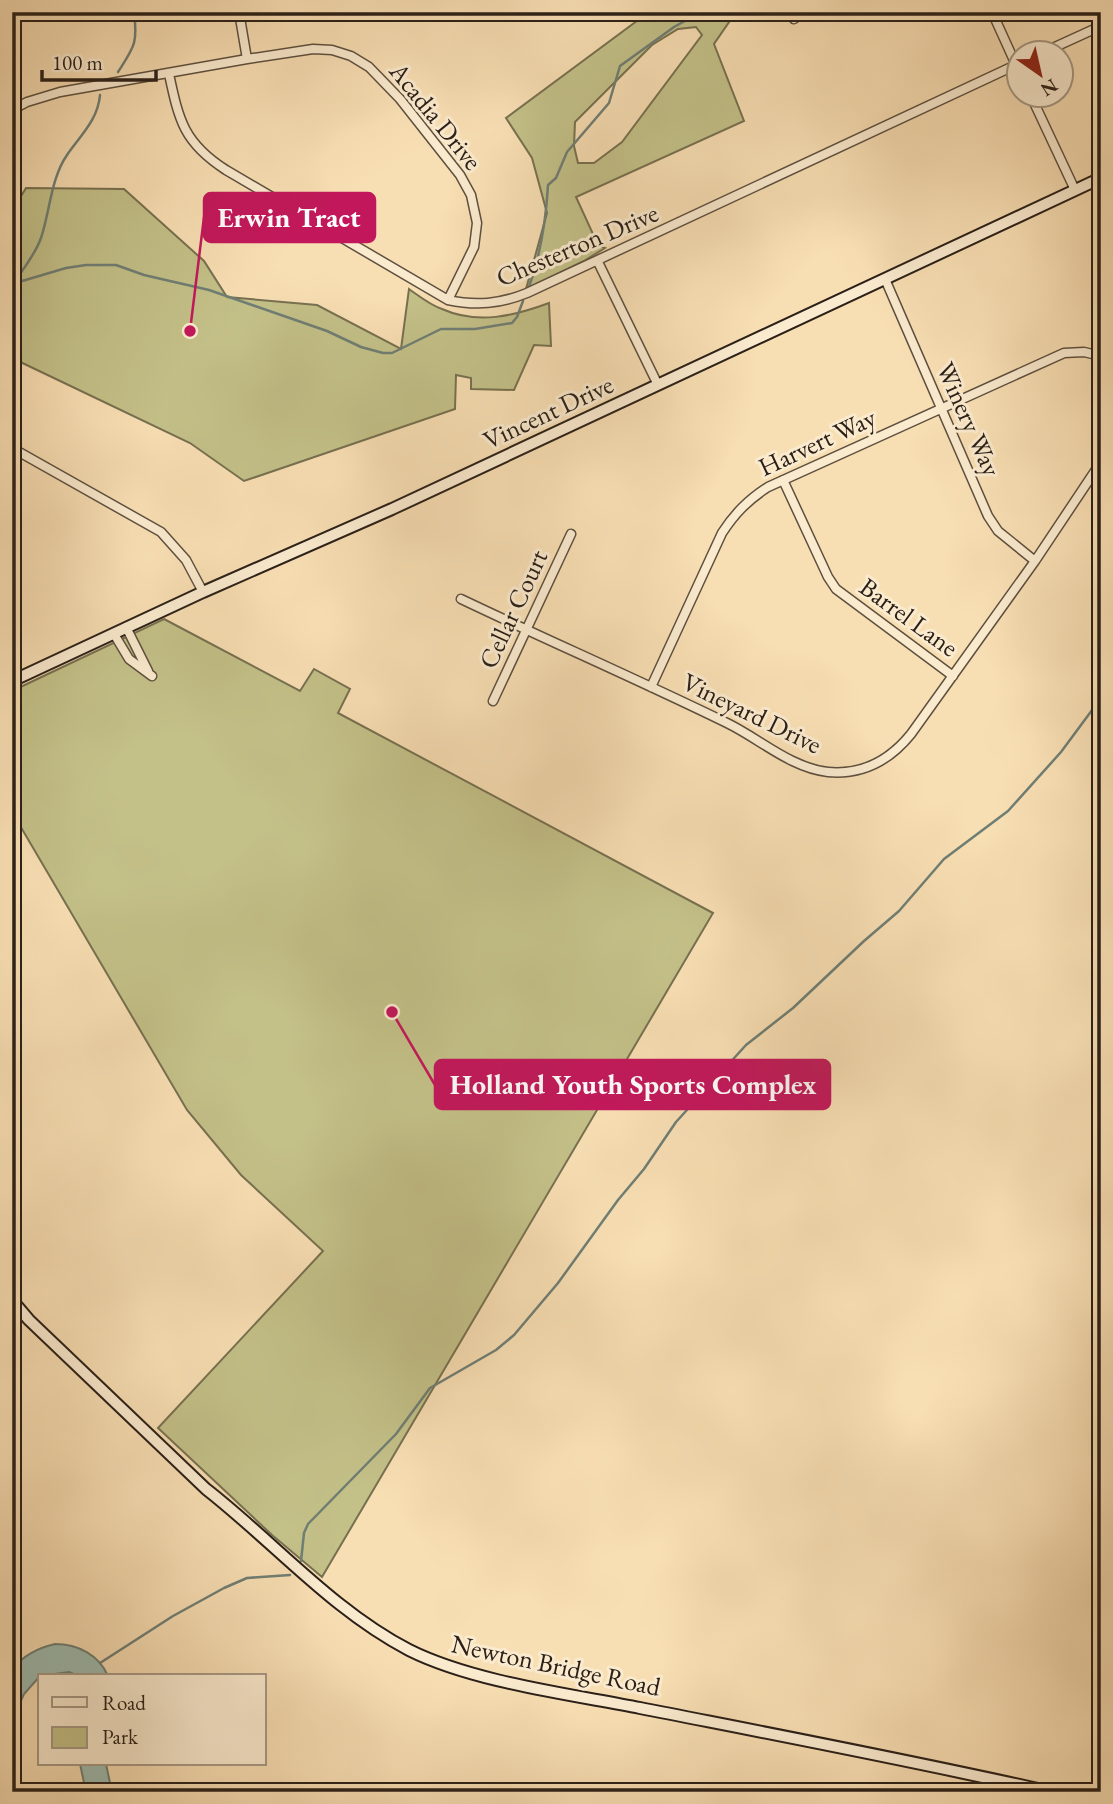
<svg xmlns="http://www.w3.org/2000/svg" width="1113" height="1804" font-family="'EB Garamond',serif">
  <style>
    .green { fill: #c3c088; stroke: #777050; stroke-width: 2; fill-rule: evenodd }
    .water { fill: #9dbcb1; stroke: #6f7e74; stroke-width: 2 }
    .lines { fill: none; stroke-linecap: round; stroke-linejoin: round }
    .stream { stroke: #6f7e74; stroke-width: 2.5 }
    .street-casing { stroke: #5e503f; stroke-width: 11 }
    .secondary-casing { stroke: #2b2018; stroke-width: 14 }
    .street { stroke: #faeace; stroke-width: 8 }
    .secondary { stroke: #faeace; stroke-width: 10 }
    .labels { text-anchor: middle; stroke-width: 6; stroke-linejoin: round; paint-order: stroke }
    .street-label { font-size: 26px; fill: #2b2018; stroke: #faeace }
    .leader { fill: none; stroke: #c2185b; stroke-width: 2.5 }
    .callout-dot { fill: #c2185b; stroke: #faeace; stroke-width: 2.5 }
    .callout { fill: #c2185b; stroke: #c2185b; stroke-width: 2.5 }
    .callout-label { font-size: 28px; text-anchor: middle; font-weight: bold; fill: #fff }
  </style>
  <rect width="100%" height="100%" fill="#f8deb3"/>
  <filter id="stains"><feTurbulence type="fractalNoise" baseFrequency=".00286" numOctaves="4"/><feColorMatrix values="0 0 0 0 .2 0 0 0 0 .09 0 0 0 0 .02 0 0 0 .5 -.17"/></filter>
  <radialGradient id="worn" r=".72"><stop offset=".6" stop-color="#630" stop-opacity="0"/><stop offset="1" stop-color="#630" stop-opacity=".3"/></radialGradient>
  <path class="green" d="M649 12H736L714 44 744 121 576 197 598 245 605 248 584 261 526 289 547 213 532 158 506 118ZM696 27 702 35 622 142 594 163H578L574 146 575 122 652 45 678 29Z
    M26 188 124 189 204 261 227 297 317 305 401 349 409 289C419 296 430 305 442 309 478 325 514 316 549 303L551 346 534 345 514 390 471 389V378L456 375 455 409 244 481 190 443 12 358V211Z
    M164 619 300 691 314 669 350 689 338 713 713 913 322 1577 272 1535 158 1428 323 1251 241 1175 187 1110 12 812V691Z"/>
  <path class="water" d="M55 1644C78 1644 99 1655 108 1676H79L69 1672 40 1676 24 1694 12 1720V1669C24 1655 37 1648 55 1644Z
    M80 1764H106L112 1792H86Z"/>
  <g class="lines">
    <path class="stream" d="M118 72C134 47 138 44 134 12
      M12 284 66 268 86 265H116L144 275 209 290 327 331 361 347 383 353H392L441 329H475L512 323 517 317 523 301
      M13 284C23 269 35 255 41 238 50 211 51 178 67 155 80 136 98 120 100 95
      M529 287C541 253 546 221 548 185L556 178 567 152 609 103 620 66 674 27 701 12
      M301 1561 304 1533 308 1524 396 1434 430 1388 496 1350 514 1335 558 1283 618 1200 644 1169 676 1122 746 1045 793 1008 864 941 899 911 944 859 1008 811 1061 752 1101 698
      M100 1663 173 1616 224 1588 247 1578 290 1575"/>
    <defs>
      <path id="street" d="M239 12 247 59
        M992 12 1017 67
        M794 19 803 12
        M1044 52 1101 26
        M169 74C179 121 184 143 226 170L448 300C476 306 500 304 527 293L1018 64
        M1030 94 1075 190
        M12 110 27 102 60 92 247 59 313 49 332 50 351 56 369 67 400 99 460 175 471 195 477 223 474 247 448 300
        M598 262 658 385
        M885 279 988 516 998 531 1035 561
        M12 448 161 532 186 560 203 592
        M783 480 828 577 836 589 953 676
        M461 599C549 641 639 680 727 723 760 739 791 768 828 772 862 775 890 760 911 734L1035 561 1101 462
        M126 627 148 671
        M114 634 129 659 152 676
        M651 687 722 533C735 513 748 500 768 487L1064 353 1084 352 1101 356
        M493 701 571 534"/>
      <path id="secondary" d="M12 681 203 592 392 509 1101 178
        M12 1300 29 1320 206 1489C274 1542 332 1610 409 1650 473 1682 569 1694 640 1708 777 1735 914 1761 1051 1792"/>
    </defs>
    <use href="#street" class="street-casing"/>
    <use href="#secondary" class="secondary-casing"/>
    <use href="#street" class="street"/>
    <use href="#secondary" class="secondary"/>
  </g>
  <g class="labels">
    <g class="street-label">
      <text transform="translate(436 116) rotate(51)" y="9">Acadia Drive</text>
      <text transform="translate(577 245) rotate(-23)" y="9">Chesterton Drive</text>
      <text transform="translate(548 412) rotate(-25)" y="9">Vincent Drive</text>
      <text transform="translate(969 419) rotate(66)" y="9">Winery Way</text>
      <text transform="translate(817 442) rotate(-25)" y="9">Harvert Way</text>
      <text transform="translate(513 609) rotate(-65)" y="9">Cellar Court</text>
      <text transform="translate(909 617) rotate(36)" y="9">Barrel Lane</text>
      <text transform="translate(752 713) rotate(26)" y="9">Vineyard Drive</text>
      <text transform="translate(556 1665) rotate(12)" y="9">Newton Bridge Road</text>
    </g>
  </g>
  <path class="leader" d="M190 331L204 217M392 1012L435 1085"/>
  <g class="callout-dot">
    <circle cx="190" cy="331" r="7"/>
    <circle cx="392" cy="1012" r="7"/>
  </g>
  <g class="callout">
    <rect x="204" y="193" width="171" height="49" rx="7"/>
    <rect x="435" y="1060" width="395" height="49" rx="7"/>
  </g>
  <g class="callout-label">
    <text x="289" y="227">Erwin Tract</text>
    <text x="633" y="1094">Holland Youth Sports Complex</text>
  </g>
  <rect width="1113" height="1804" fill="none" stroke="#f8deb3" stroke-width="42"/>
  <rect x="14" y="14" width="1085" height="1776" fill="none" stroke="#2b2018" stroke-width="3.5"/>
  <rect x="21" y="21" width="1071" height="1762" fill="none" stroke="#2b2018" stroke-width="2"/>
  <rect x="38" y="1674" width="228" height="91" fill="#faeace" stroke="#a79985" stroke-width="2"/>
  <rect x="52" y="1697" width="35" height="10" fill="#faeace" stroke="#a79985" stroke-width="2"/>
  <text x="102" y="1710" font-size="21" fill="#2b2018">Road</text>
  <rect x="52" y="1727" width="35" height="21" fill="#c3c088" stroke="#a79985" stroke-width="2"/>
  <text x="102" y="1744" font-size="21" fill="#2b2018">Park</text>
  <g transform="translate(1040 74) rotate(146)"><circle r="33" fill="#faeace" stroke="#a79985" stroke-width="2"/>
  <path d="M0-5L12 26L0 18L-12 26Z" fill="#8f2418"/>
  <text y="-10" font-size="19" font-weight="bold" text-anchor="middle" fill="#2b2018">N</text>
  </g>
  <path d="M42 70v10h114v-10" fill="none" stroke="#2b2018" stroke-width="3.5"/>
  <text x="52" y="70" font-size="21" fill="#2b2018" stroke="#faeace" stroke-width="5" paint-order="stroke">100 m</text>
  <rect width="100%" height="100%" filter="url(#stains)"/>
  <rect width="100%" height="100%" fill="url(#worn)"/>
</svg>
